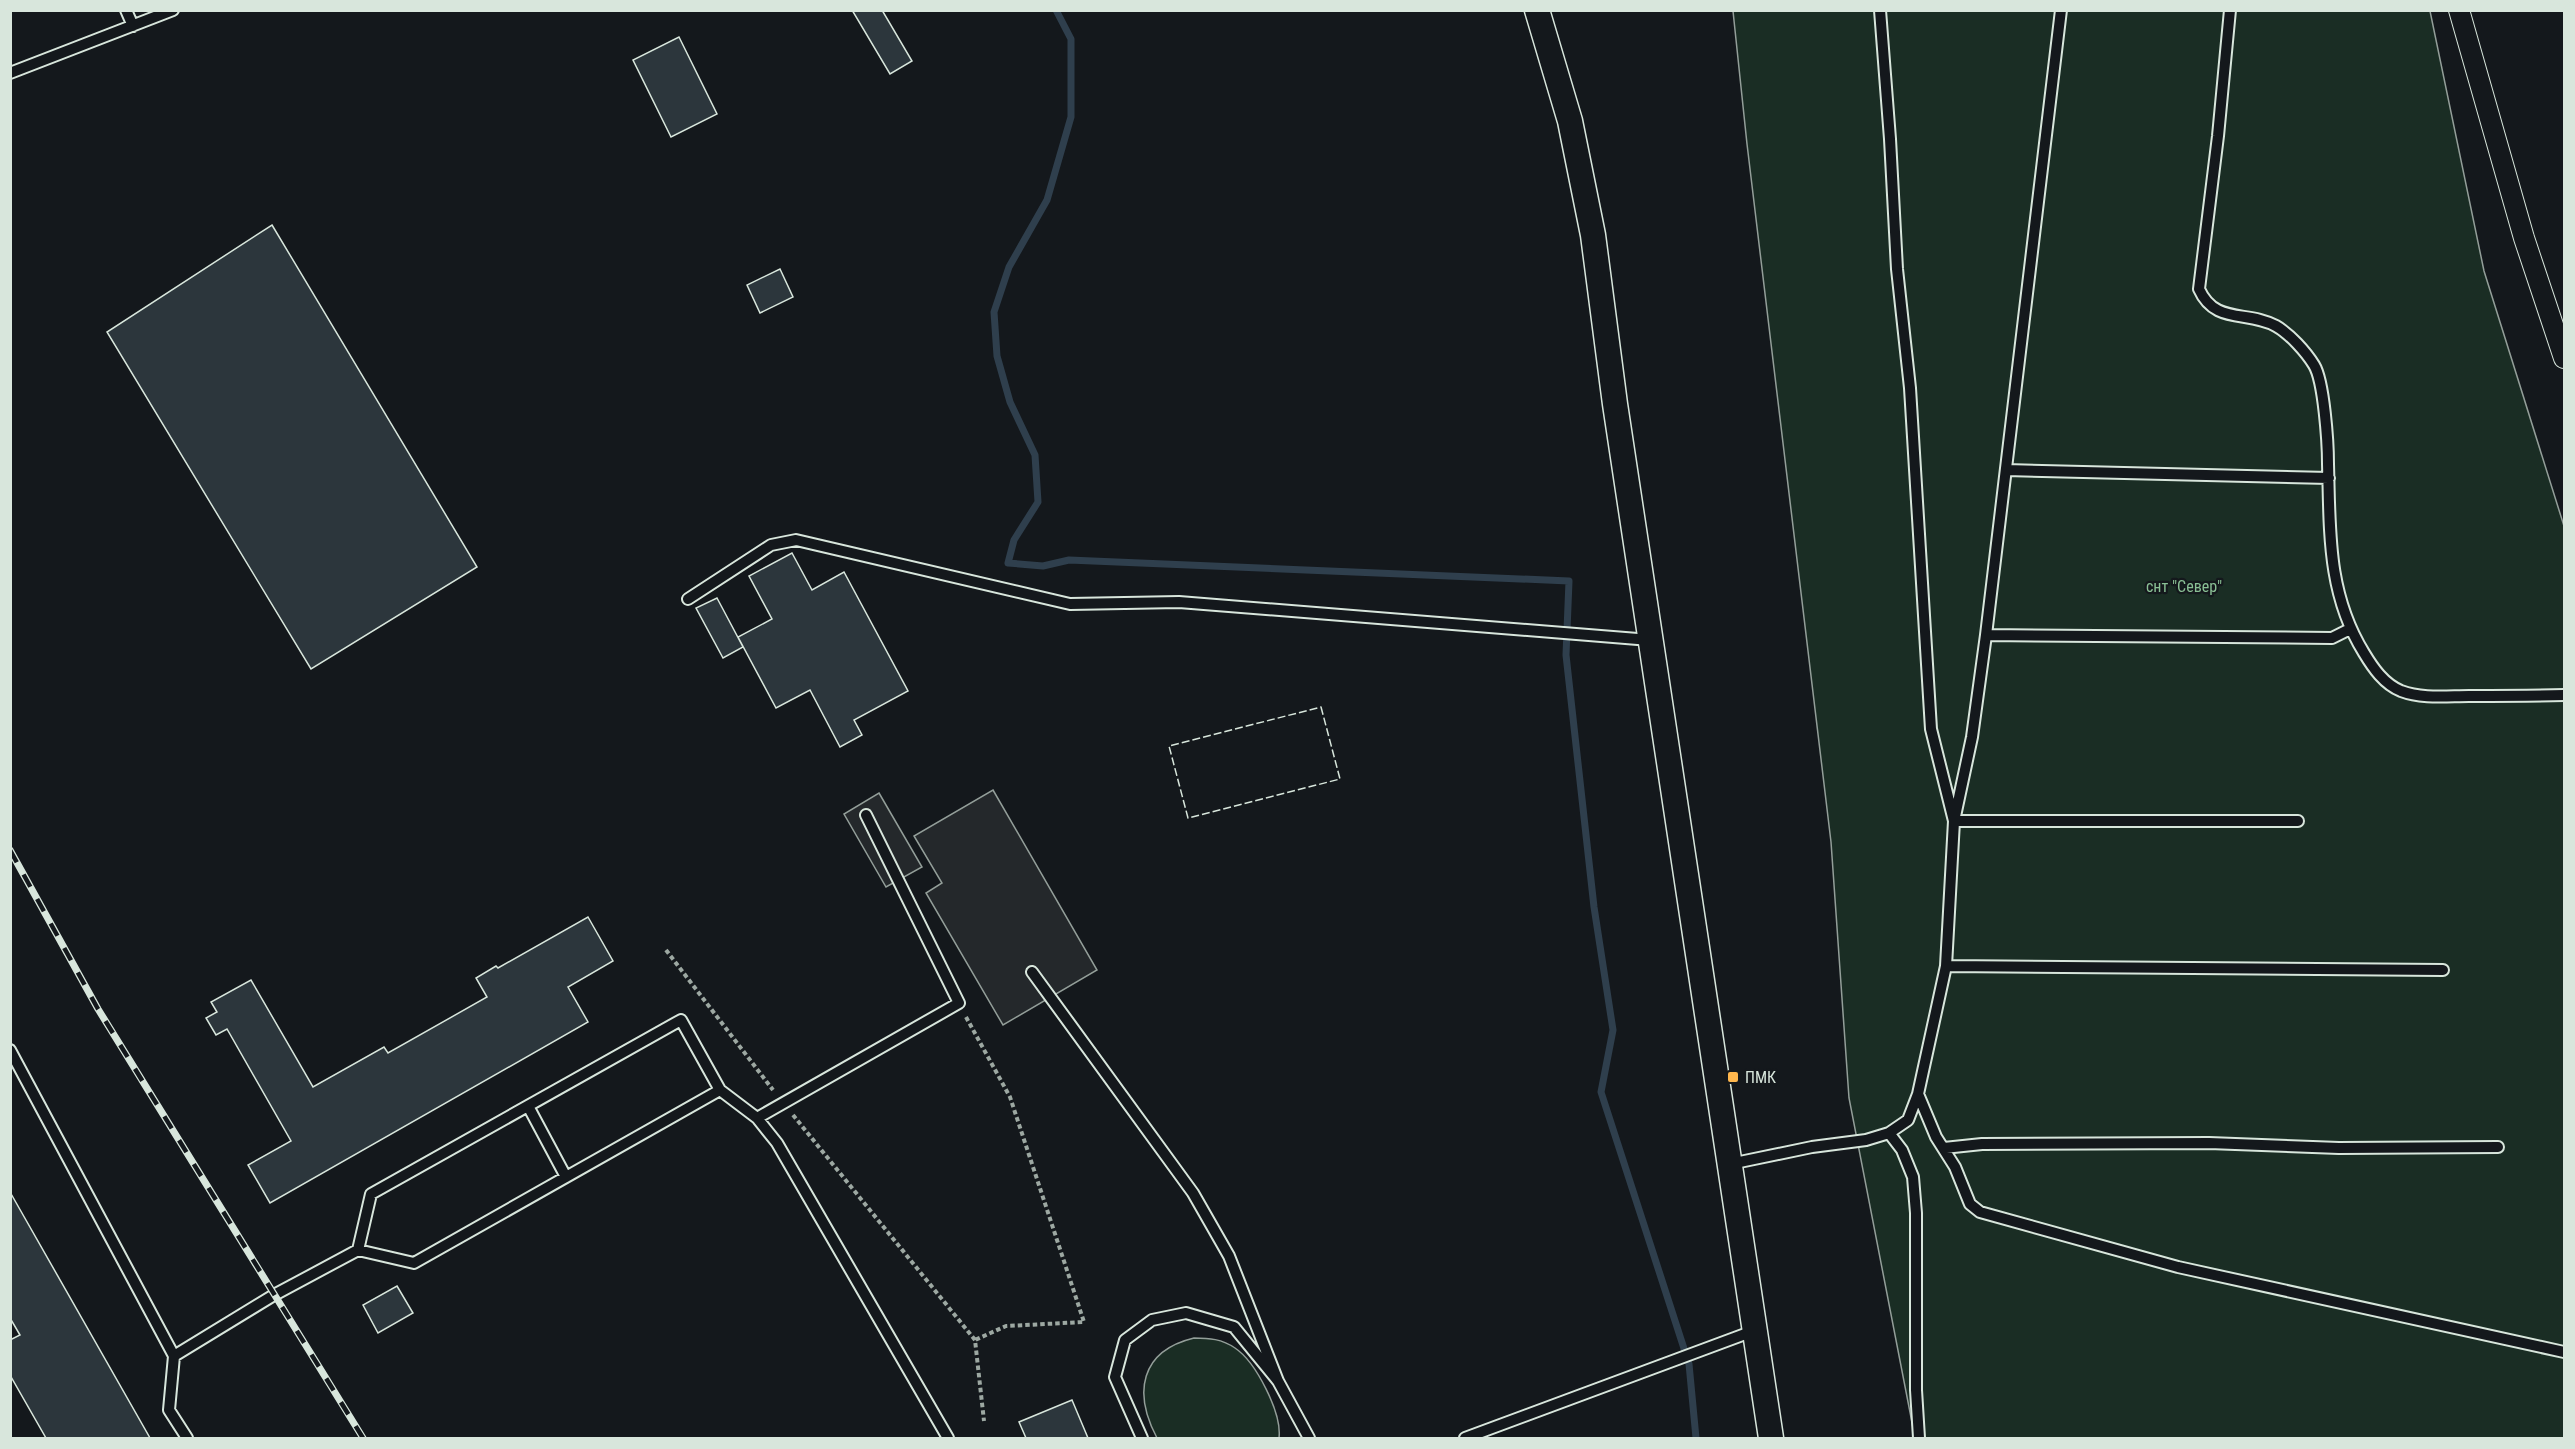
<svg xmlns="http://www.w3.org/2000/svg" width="2575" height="1449" font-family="'Roboto Condensed',sans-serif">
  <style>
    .green { fill: #1a2d24; stroke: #939e99; stroke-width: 1.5 }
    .parking { fill: #24282b; stroke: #939e99; stroke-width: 1.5 }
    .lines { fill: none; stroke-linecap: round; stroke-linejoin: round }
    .stream { stroke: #2f3f4d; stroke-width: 7 }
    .building { fill: #2c363c; stroke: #d8e6dc; stroke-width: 1.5 }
    .service-casing { stroke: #d8e6dc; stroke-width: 14 }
    .minor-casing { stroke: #d8e6dc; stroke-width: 22 }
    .tertiary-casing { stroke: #d8e6dc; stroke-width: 27 }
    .path { stroke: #9da8a2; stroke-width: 4; stroke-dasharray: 4.5 3; stroke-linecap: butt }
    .service { stroke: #14181c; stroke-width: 10 }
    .minor { stroke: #14181c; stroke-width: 20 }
    .tertiary { stroke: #14181c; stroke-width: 24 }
    .rail-casing { stroke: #d8e6dc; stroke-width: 7 }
    .rail { stroke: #14181c; stroke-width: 4.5; stroke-dasharray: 14; stroke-linecap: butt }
    .fence { stroke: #d8e6dc; stroke-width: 1.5; stroke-dasharray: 8 3; stroke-linecap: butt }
    .poi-dot { fill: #ffb74d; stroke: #14181c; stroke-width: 2 }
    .labels { text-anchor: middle; stroke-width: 4.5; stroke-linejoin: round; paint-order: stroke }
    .park-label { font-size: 16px; fill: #8ac095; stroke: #14181c }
    .poi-label { font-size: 16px; fill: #d8e6dc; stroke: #14181c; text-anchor: start }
  </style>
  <rect width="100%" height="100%" fill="#14181c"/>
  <path class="green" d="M1733 11H2430L2484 271 2564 526V1438H1915L1849 1098 1831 842 1747 144Z
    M1194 1338C1209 1338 1222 1339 1235 1348 1256 1362 1282 1413 1279 1438H1157C1133 1393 1140 1351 1194 1338Z"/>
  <path class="parking" d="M993 790 1097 970 1003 1025 926 893 942 883 914 836Z
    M879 793 922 867 886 887 844 814Z"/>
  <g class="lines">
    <path class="stream" d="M1056 10 1071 39V117L1047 200 1009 267 994 312 997 356 1010 402 1035 455 1038 502 1014 540 1008 563 1043 566 1069 560 1569 581 1566 655 1594 907 1613 1030 1601 1092 1689 1364 1696 1438"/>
  </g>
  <path class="building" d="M852 10H882L912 61 890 74Z
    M679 37 717 114 671 137 633 60Z
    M272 225 477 567 311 669 107 332Z
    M780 269 793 297 760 313 747 285Z
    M792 553 812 590 844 572 908 691 854 720 862 735 840 747 810 690 776 708 738 637 772 619 749 576Z
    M717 598 743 647 723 658 696 608Z
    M588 917 613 961 568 987 588 1022 270 1203 248 1165 291 1141 227 1029 216 1035 206 1018 217 1012 211 1002 251 980 313 1087 384 1047 388 1053 487 997 476 978 496 966 498 968Z
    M10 1192 150 1438H46L10 1375V1340L20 1335 10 1318Z
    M397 1286 413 1313 378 1333 363 1305Z
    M1072 1400 1088 1438H1026L1019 1422Z"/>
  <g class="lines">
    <defs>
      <path id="service" d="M126 10 133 26
        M1880 10 1890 139 1897 269 1910 388 1931 729 1954 821H2298
        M2230 10 2218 136 2199 289C2215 325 2247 310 2276 326 2290 334 2306 352 2314 365 2324 381 2328 443 2328 464 2330 531 2327 593 2364 653 2373 668 2384 684 2401 691 2422 699 2447 696 2469 696 2500 696 2532 696 2564 695
        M10 73 173 10
        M2006 470 2329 478
        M688 599 771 545 796 540 1070 604 1179 602 1650 640
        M1986 635 2332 638 2350 629
        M1946 966 2443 970
        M1032 972 1193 1193 1229 1256 1278 1381
        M10 1050 174 1356 169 1410 187 1438
        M1918 1094 1936 1137 1955 1167 1970 1204 1980 1212 2178 1267 2564 1352
        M528 1106 566 1177
        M757 1118 959 1003 866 815
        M1889 1133 1902 1150 1913 1177 1916 1213V1390L1919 1438
        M1944 1148 1982 1144 2209 1143 2339 1148 2498 1147
        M1730 1164 1812 1147 1866 1140 1889 1133 1908 1120 1918 1094 1946 966 1954 821 1972 737 1986 635 2061 10
        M358 1250 371 1194 681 1020 720 1090 757 1118 777 1143 948 1438
        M174 1356 274 1295 358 1250 414 1263 720 1090
        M1142 1438 1115 1377 1125 1340 1152 1320 1186 1313 1234 1327 1278 1381 1309 1438
        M1465 1438 1756 1330"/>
      <path id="minor" d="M2459 10 2524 238 2564 358"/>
      <path id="tertiary" d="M1537 10 1570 121 1593 235 1615 404 1771 1438"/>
    </defs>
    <use href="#service" class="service-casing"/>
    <use href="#minor" class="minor-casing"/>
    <use href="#tertiary" class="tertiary-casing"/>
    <path class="path" d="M666 950 773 1090
      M966 1017 1010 1097 1084 1322 1006 1326 975 1340
      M793 1115 975 1340 984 1421"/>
    <use href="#service" class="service"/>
    <use href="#minor" class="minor"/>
    <use href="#tertiary" class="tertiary"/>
    <defs>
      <path id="rail" d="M10 850 98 1009 363 1438"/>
    </defs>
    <use href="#rail" class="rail-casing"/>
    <use href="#rail" class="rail"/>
    <path class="fence" d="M1321 707 1340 779 1188 818 1169 746Z"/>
  </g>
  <rect class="poi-dot" x="1727" y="1071" width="12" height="12" rx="3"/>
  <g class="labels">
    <g class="park-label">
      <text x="2184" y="592">снт "Север"</text>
    </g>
    <g class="poi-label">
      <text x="1745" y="1083">ПМК</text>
    </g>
  </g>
  <rect width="2575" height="1449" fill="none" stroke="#d8e6dc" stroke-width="24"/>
</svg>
